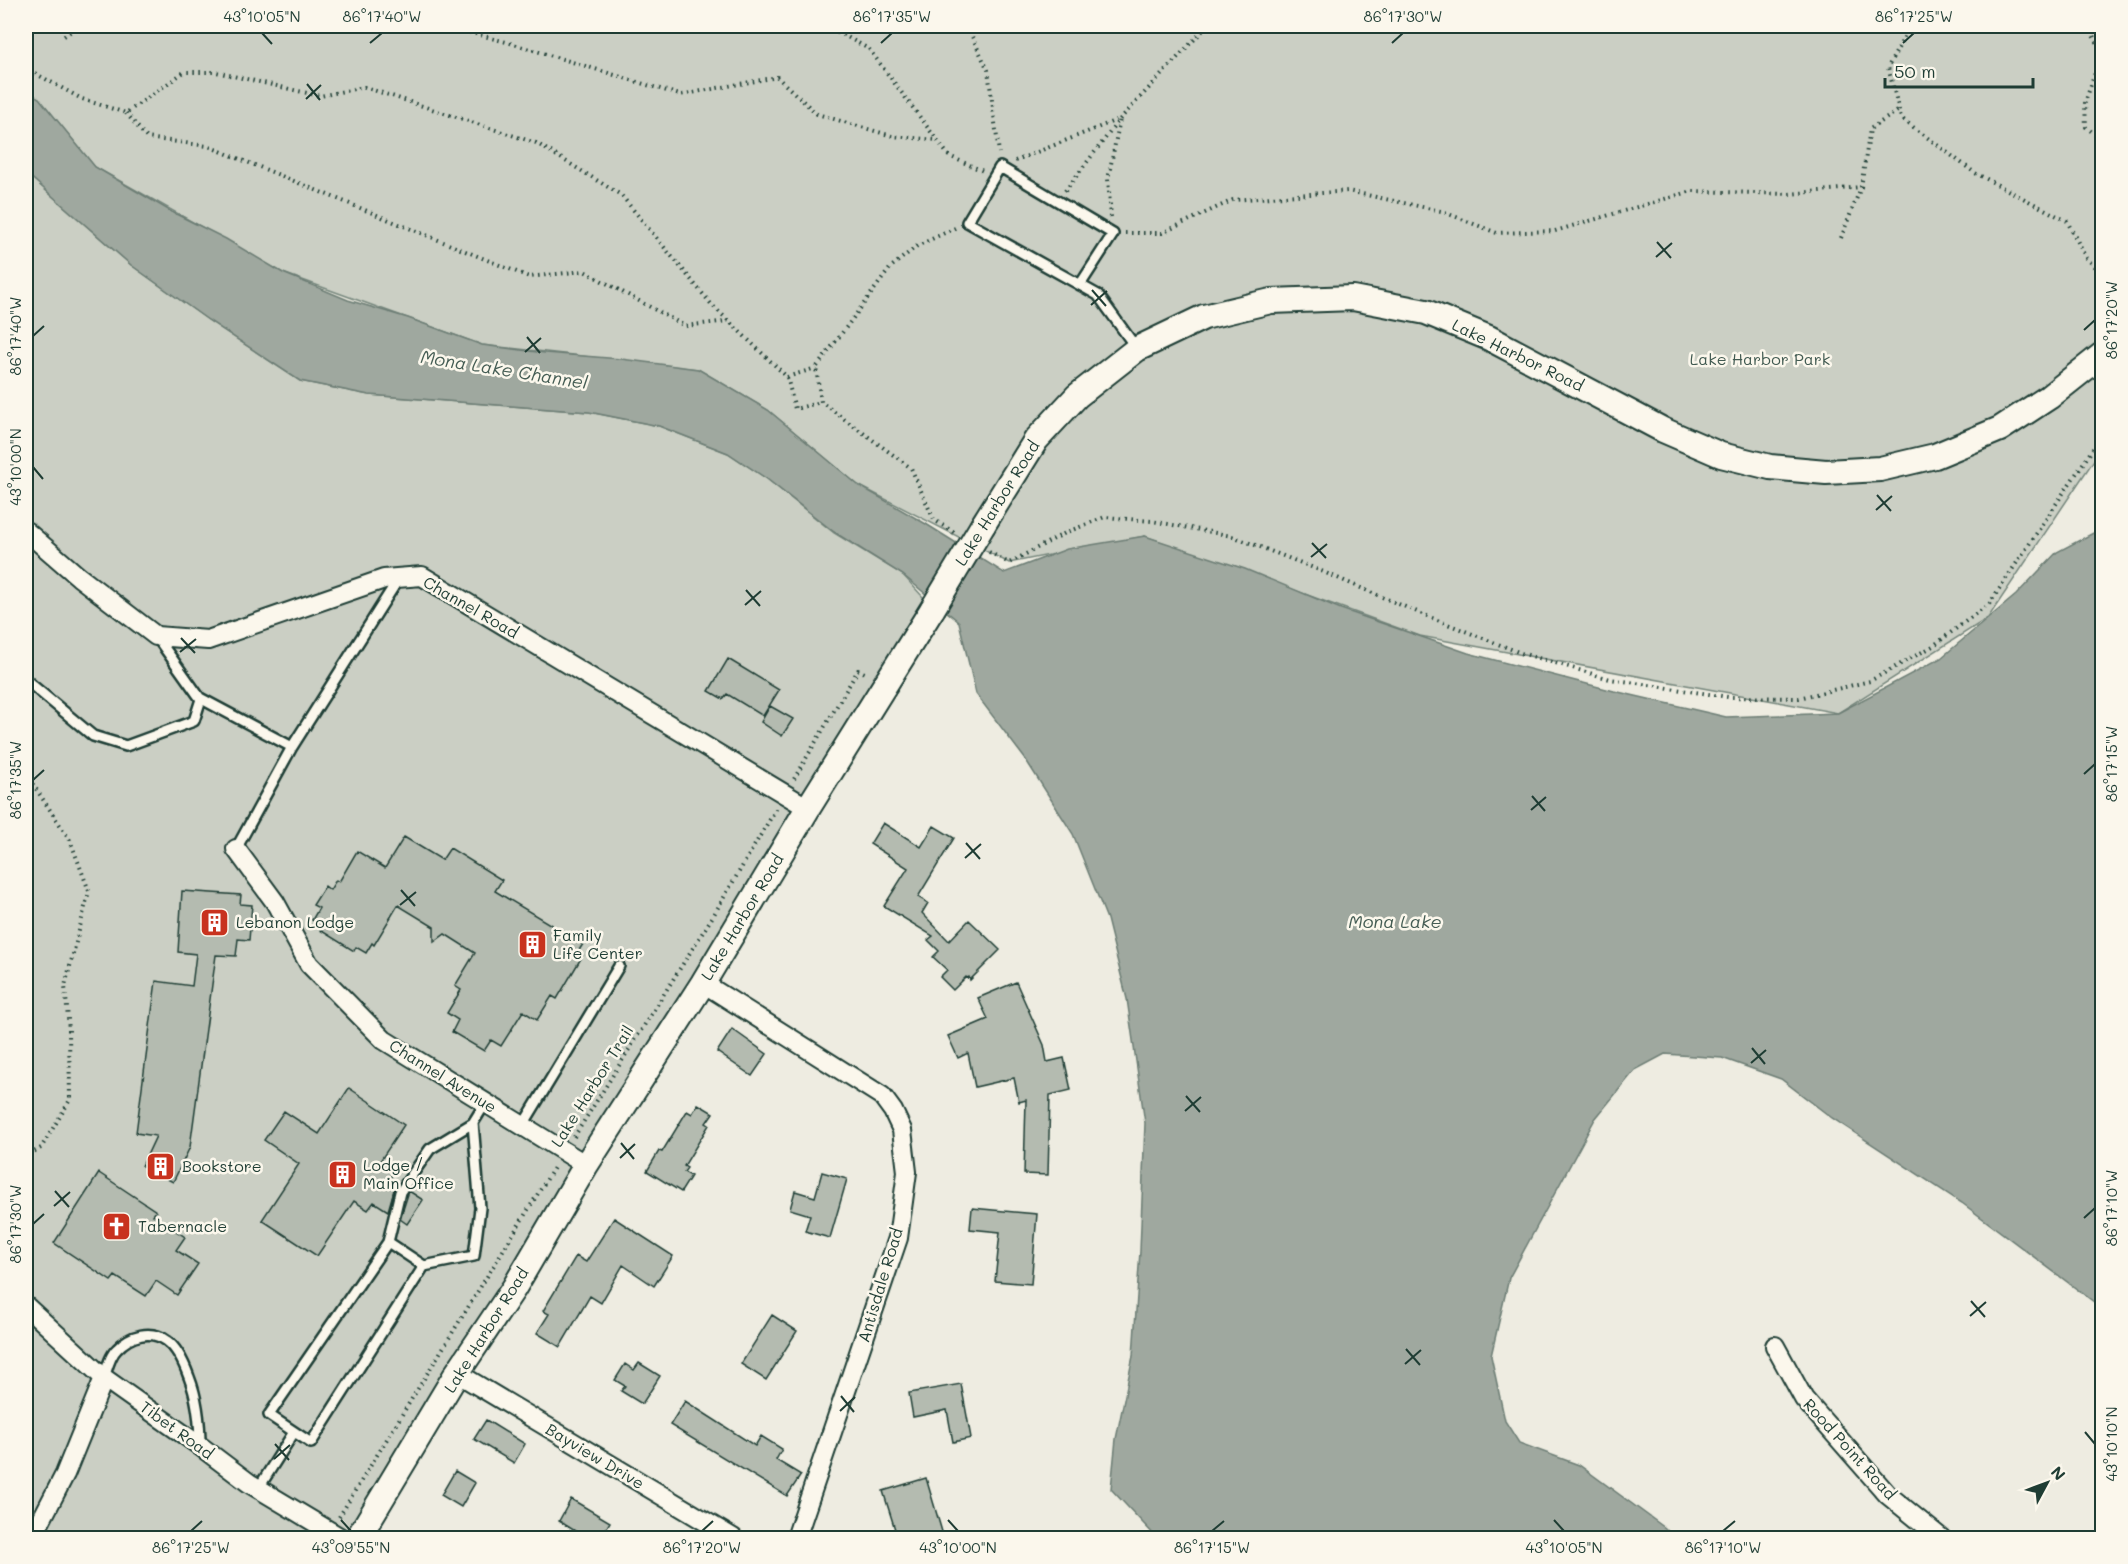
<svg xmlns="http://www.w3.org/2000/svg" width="2128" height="1564" font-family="Mali,sans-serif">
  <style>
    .green { fill: #cbcfc4; stroke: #75867c; stroke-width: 1.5 }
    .water { fill: #9fa89f; stroke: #6c7d74; stroke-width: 1.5 }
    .building { fill: #b4bbb0; stroke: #1f3d34; stroke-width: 1.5 }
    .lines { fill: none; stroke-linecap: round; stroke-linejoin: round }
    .lane-casing { stroke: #1f3d34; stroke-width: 14 }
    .street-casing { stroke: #1f3d34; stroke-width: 22 }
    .secondary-casing { stroke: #1f3d34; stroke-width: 28 }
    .path { stroke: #1f3d34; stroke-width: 4; stroke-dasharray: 1.5 4.5; stroke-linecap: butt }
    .lane { stroke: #fbf7ec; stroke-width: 9 }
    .street { stroke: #fbf7ec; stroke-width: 18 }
    .secondary { stroke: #fbf7ec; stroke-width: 24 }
    .secondary-bridge-casing { stroke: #1f3d34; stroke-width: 28; stroke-linecap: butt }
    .secondary-bridge { stroke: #fbf7ec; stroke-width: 24 }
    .ticks { fill: none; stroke: #1f3d34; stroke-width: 2 }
    .labels { text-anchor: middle; stroke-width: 5; stroke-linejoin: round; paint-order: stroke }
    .street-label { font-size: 16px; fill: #1f3d34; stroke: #fbf7ec }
    .park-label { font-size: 16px; fill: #415a51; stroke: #fbf7ec }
    .poi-label { font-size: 16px; fill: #1f3d34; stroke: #fbf7ec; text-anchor: start }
    .water-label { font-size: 18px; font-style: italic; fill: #455d54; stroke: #fbf7ec }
    .neatline { fill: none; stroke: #1f3d34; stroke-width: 2 }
    .ticks-label { font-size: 15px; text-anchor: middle; fill: #1f3d34 }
  </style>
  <rect width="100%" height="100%" fill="#eeece1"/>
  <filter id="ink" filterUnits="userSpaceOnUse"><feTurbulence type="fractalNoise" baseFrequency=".0167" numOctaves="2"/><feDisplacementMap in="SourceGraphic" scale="12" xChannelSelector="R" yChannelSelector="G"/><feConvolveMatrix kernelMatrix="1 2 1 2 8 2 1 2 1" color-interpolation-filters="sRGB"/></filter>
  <g filter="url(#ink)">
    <path class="green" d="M26 26H2102V448L1988 618 1838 713 1420 636 1145 536 1009 563 858 485 768 410 698 369 482 345 283 273 95 167 39 98 26 92Z
      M26 173 131 265 208 320 300 381 369 395 589 412 659 426 728 453 767 479 834 533 903 575 933 608 358 1538H26Z"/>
    <path class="water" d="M26 91 39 98 95 167 172 212 226 239 283 273 348 300 408 318 482 345 545 353 621 359 698 369 768 410 858 485 926 524 1004 573 1067 549 1145 536 1245 569 1341 609 1468 653 1614 691 1726 717 1838 713 1941 658 2016 595 2057 552 2099 530H2102V1308L1962 1203 1832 1118 1781 1079 1722 1058 1665 1054 1635 1070 1595 1119 1509 1278 1491 1356 1505 1421 1519 1443 1579 1465 1665 1528 1674 1538H1157L1111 1489 1116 1439 1133 1356 1140 1251 1145 1123 1127 999 1107 919 1073 834 1026 760 976 694 959 622 903 575 834 532 767 479 728 453 659 426 589 412 369 395 300 381 208 320 131 265 26 173Z"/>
    <path class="building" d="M728 659 779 690 763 716 727 694 723 699 709 691Z
      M770 706 793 719 782 736 761 722Z
      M883 823 921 847 934 826 954 838 918 897 928 903 922 913 949 941 969 920 1000 950 970 980 969 977 967 978 966 977 953 990 940 977 947 970 933 957 939 951 928 940 933 936 884 906 908 868 870 844Z
      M404 837 442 860 450 848 502 880 495 891 583 944 578 952 583 955 557 999 552 996 537 1020 523 1011 501 1046 491 1040 484 1051 452 1032 458 1020 447 1013 461 990 455 986 475 953 445 934 434 942V927L398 905 374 945 372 943 366 953 356 947 354 951 320 930 322 926 312 920 319 908 313 905 325 886 330 890 336 880 339 882 357 851 385 868Z
      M182 891 241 895 240 904 252 905 249 940 238 939 236 956 216 955 190 1147 173 1182 142 1166 156 1136 136 1133 156 981 192 986 196 954 178 952Z
      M1016 982 1044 1045 1047 1062 1064 1058 1071 1090 1050 1095 1048 1175 1024 1174 1026 1100 1019 1102 1014 1078 975 1087 968 1053 958 1058 948 1036 988 1019 978 998Z
      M732 1029 767 1054 752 1076 717 1052Z
      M349 1088 404 1125 380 1161 394 1171 390 1178 398 1183 394 1190 388 1211 374 1202 368 1210 354 1201 317 1256 262 1220 299 1164 264 1140 284 1111 319 1134Z
      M698 1104 713 1113 706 1123 709 1125 684 1166 687 1168 684 1172 691 1176 681 1192 647 1171 659 1151 662 1152 687 1111 692 1114Z
      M822 1172 847 1179 830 1238 805 1231 810 1215 790 1209 795 1191 815 1197Z
      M99 1173 156 1211 153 1215 185 1237 176 1250 198 1264 177 1295 156 1281 146 1296 115 1276 111 1281 54 1243Z
      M409 1191 423 1200 407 1224 400 1219Z
      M972 1208 1037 1214 1031 1284 995 1281 1000 1232 970 1229Z
      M614 1218 673 1256 654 1286 623 1265 601 1303 590 1296 560 1347 537 1333 549 1314 543 1311 576 1256 586 1262Z
      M772 1315 797 1331 766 1380 741 1364Z
      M639 1363 660 1376 642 1404 621 1391 625 1386 615 1380 625 1364 634 1370Z
      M961 1384 971 1438 953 1442 947 1410 913 1417 909 1393Z
      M685 1401 755 1446 761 1436 782 1449 776 1460 801 1475 787 1496 670 1425Z
      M486 1420 525 1444 514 1463 474 1439Z
      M455 1471 475 1483 461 1507 441 1495Z
      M926 1478 943 1535 932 1539H898L883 1491Z
      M571 1499 610 1522 600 1539H588L559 1521Z"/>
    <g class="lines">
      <defs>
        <path id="lane" d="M1080 285 1113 234 1000 167 967 222 1080 285 1098 295 1137 349
          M156 636 200 698 292 747 399 578
          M26 680 93 736 126 746 194 721 201 699
          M236 849 292 747
          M473 1123 486 1102
          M523 1125 619 966
          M388 1242 269 1415 311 1443 424 1266 474 1256 480 1208 473 1123 430 1149 400 1192 388 1242 424 1266
          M104 1378C107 1369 110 1355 117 1349 130 1335 151 1329 167 1341 177 1348 185 1366 189 1377 198 1400 200 1422 200 1446
          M258 1489 294 1432"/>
        <path id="street" d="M26 531 79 577 156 636 208 640 384 579 422 576 808 808
          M236 849 275 902 309 964 384 1040 586 1165
          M703 983 882 1096 893 1111 902 1130 907 1172 898 1238 796 1538
          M26 1306 104 1378 200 1446 249 1483 341 1538
          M1775 1346 1804 1399 1888 1495 1941 1538
          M457 1373 733 1538
          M32 1538 65 1474 104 1378"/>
        <path id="secondary" d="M983 525 1036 440 1077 396 1137 349 1204 317 1271 301 1353 298 1426 312 1489 338 1663 430 1721 455 1770 467 1826 472 1880 469 1935 456 2000 429 2049 397 2102 355
          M358 1538 457 1373 514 1288 586 1165 703 983 808 808 933 608"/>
      </defs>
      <use href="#lane" class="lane-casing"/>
      <use href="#street" class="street-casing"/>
      <use href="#secondary" class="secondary-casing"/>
      <path class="path" d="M446 26 510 43 680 95 777 77 817 114 892 136 937 140
        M827 26 869 49 949 156 983 171
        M967 26 988 70 999 153
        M1910 26 1888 67 1901 118 1975 173 2067 221 2086 258 2102 273
        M2087 26 2102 50
        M64 36 79 26
        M2102 51 2085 103 2086 127 2102 140
        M26 66 29 70 82 99 126 113 184 72H216L320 96 364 87 536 143 621 195 712 305 787 377 795 409 821 402
        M126 113 147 138 208 146 529 277 584 271 685 326 728 321
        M1015 161 1119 119
        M1065 191 1120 119 1207 26
        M1111 217 1108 179 1120 119
        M1125 233H1162L1233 200 1348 191 1441 211 1497 233 1555 231 1692 191 1789 194 1861 187 1870 129 1899 110
        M1841 238 1861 187
        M787 377 816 368
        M954 532 934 520 911 468 821 402 816 368 891 267 917 246 955 228
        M989 552 1009 563 1067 532 1105 517 1152 521 1232 536 1314 568 1422 614 1521 653 1610 679 1728 697 1799 698 1870 681 1933 646 1990 603 2102 435
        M26 774 70 840 89 891 65 986 69 1030 70 1100 41 1148 26 1156
        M794 779 858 670 867 674
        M574 1137 713 916 776 809
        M339 1517 555 1166"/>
      <use href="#lane" class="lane"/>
      <use href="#street" class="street"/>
      <use href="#secondary" class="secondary"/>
      <defs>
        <path id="secondary-bridge" d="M933 608 983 525"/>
      </defs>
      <use href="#secondary-bridge" class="secondary-bridge-casing"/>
      <use href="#secondary-bridge" class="secondary-bridge"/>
    </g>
  </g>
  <path class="ticks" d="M262 33 272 44M370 43 382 33M881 43 892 33M1392 43 1403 33M1903 43 1914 33M307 84 320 100M306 99 321 85M1657 242 1671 258M1656 257 1672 243M1092 290 1106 306M1091 305 1107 291M2084 330 2095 320M33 336 44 326M527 337 540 353M525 352 541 338M33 467 43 479M1877 495 1891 511M1876 510 1892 496M1312 543 1326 558M1311 557 1327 544M746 590 760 606M745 605 761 591M181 638 195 653M180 652 196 639M2084 774 2095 764M33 780 44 770M1532 796 1545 811M1531 810 1546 797M966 843 980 859M965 858 981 844M401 890 415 906M400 905 416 892M1752 1048 1765 1064M1751 1063 1766 1050M1186 1096 1200 1112M1185 1111 1201 1097M621 1143 634 1159M620 1158 635 1144M55 1191 69 1207M54 1206 70 1192M2084 1218 2095 1208M33 1224 44 1214M1971 1301 1985 1317M1970 1316 1986 1302M1406 1349 1420 1365M1405 1364 1421 1350M841 1396 854 1412M840 1411 855 1397M2085 1432 2095 1444M275 1444 289 1460M274 1459 290 1445M341 1520 351 1531M948 1520 958 1531M1554 1520 1564 1531M191 1531 202 1521M702 1531 713 1521M1212 1531 1224 1521M1723 1531 1735 1521"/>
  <defs>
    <symbol id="building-square" viewBox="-11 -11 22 22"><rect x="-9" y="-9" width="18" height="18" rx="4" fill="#c8321e" stroke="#fbf7ec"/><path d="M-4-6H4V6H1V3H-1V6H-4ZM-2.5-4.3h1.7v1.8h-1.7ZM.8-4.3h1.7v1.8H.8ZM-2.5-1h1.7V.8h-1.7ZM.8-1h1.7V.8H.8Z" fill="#fff"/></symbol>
    <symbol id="church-square" viewBox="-11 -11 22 22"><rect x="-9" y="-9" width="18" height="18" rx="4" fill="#c8321e" stroke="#fbf7ec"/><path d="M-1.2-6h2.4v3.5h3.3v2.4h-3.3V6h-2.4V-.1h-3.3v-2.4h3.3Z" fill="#fff"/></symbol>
  </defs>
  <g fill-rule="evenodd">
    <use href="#building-square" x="198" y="906" width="33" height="33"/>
    <use href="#building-square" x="516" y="928" width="33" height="33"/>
    <use href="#building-square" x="144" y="1150" width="33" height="33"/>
    <use href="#building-square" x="326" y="1158" width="33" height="33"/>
    <use href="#church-square" x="100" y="1210" width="33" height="33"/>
  </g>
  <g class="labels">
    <g class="street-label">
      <text transform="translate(1518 355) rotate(26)" y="6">Lake Harbor Road</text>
      <text transform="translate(997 503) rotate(-58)" y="6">Lake Harbor Road</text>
      <text transform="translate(471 607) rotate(30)" y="6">Channel Road</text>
      <text transform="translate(742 917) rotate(-59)" y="6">Lake Harbor Road</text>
      <text transform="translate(443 1076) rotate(32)" y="6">Channel Avenue</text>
      <text transform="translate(592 1086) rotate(-58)" y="6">Lake Harbor Trail</text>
      <text transform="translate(880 1285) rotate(-73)" y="6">Antisdale Road</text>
      <text transform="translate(486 1330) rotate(-58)" y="6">Lake Harbor Road</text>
      <text transform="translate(177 1430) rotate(36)" y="6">Tibet Road</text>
      <text transform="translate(1850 1449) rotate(48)" y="6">Rood Point Road</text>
      <text transform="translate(595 1456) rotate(31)" y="6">Bayview Drive</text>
    </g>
    <g class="park-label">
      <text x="1760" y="365">Lake Harbor Park</text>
    </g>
    <g class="poi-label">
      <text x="236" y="928">Lebanon Lodge</text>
      <text x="553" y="941">Family<tspan x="553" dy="18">Life Center</tspan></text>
      <text x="363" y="1171">Lodge /<tspan x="363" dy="18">Main Office</tspan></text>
      <text x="182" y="1172">Bookstore</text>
      <text x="138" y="1232">Tabernacle</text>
    </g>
    <g class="water-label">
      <text transform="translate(504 370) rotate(9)" y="6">Mona Lake Channel</text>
      <text x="1395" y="928">Mona Lake</text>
    </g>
  </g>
  <rect width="2128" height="1564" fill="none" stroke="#fbf7ec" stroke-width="66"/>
  <g transform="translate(2047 1483) rotate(49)" stroke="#fbf7ec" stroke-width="4.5" paint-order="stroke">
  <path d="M0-4.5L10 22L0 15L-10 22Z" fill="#1f3d34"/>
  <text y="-9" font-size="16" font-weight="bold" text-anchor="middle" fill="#1f3d34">N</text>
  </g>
  <path d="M1885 78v9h148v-9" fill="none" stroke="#1f3d34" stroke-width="3"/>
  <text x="1894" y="78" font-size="18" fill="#1f3d34" stroke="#fbf7ec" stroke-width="4.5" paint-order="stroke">50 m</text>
  <rect x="33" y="33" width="2062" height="1498" class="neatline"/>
  <g class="ticks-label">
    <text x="262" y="22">43°10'05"N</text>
    <text x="382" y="22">86°17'40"W</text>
    <text x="892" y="22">86°17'35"W</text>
    <text x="1403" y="22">86°17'30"W</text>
    <text x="1914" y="22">86°17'25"W</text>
    <text transform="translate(2112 320) rotate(-90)" y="5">86°17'20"W</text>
    <text transform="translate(16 336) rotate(-90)" y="5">86°17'40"W</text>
    <text transform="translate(16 467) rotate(-90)" y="5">43°10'00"N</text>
    <text transform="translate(2112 764) rotate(-90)" y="5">86°17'15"W</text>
    <text transform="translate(16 780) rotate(-90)" y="5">86°17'35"W</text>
    <text transform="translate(2112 1208) rotate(-90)" y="5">86°17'10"W</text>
    <text transform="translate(16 1224) rotate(-90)" y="5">86°17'30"W</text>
    <text transform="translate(2112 1444) rotate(-90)" y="5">43°10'10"N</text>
    <text x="191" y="1553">86°17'25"W</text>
    <text x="351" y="1553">43°09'55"N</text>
    <text x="702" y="1553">86°17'20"W</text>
    <text x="958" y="1553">43°10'00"N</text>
    <text x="1212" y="1553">86°17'15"W</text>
    <text x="1564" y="1553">43°10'05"N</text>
    <text x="1723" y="1553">86°17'10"W</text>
  </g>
</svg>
